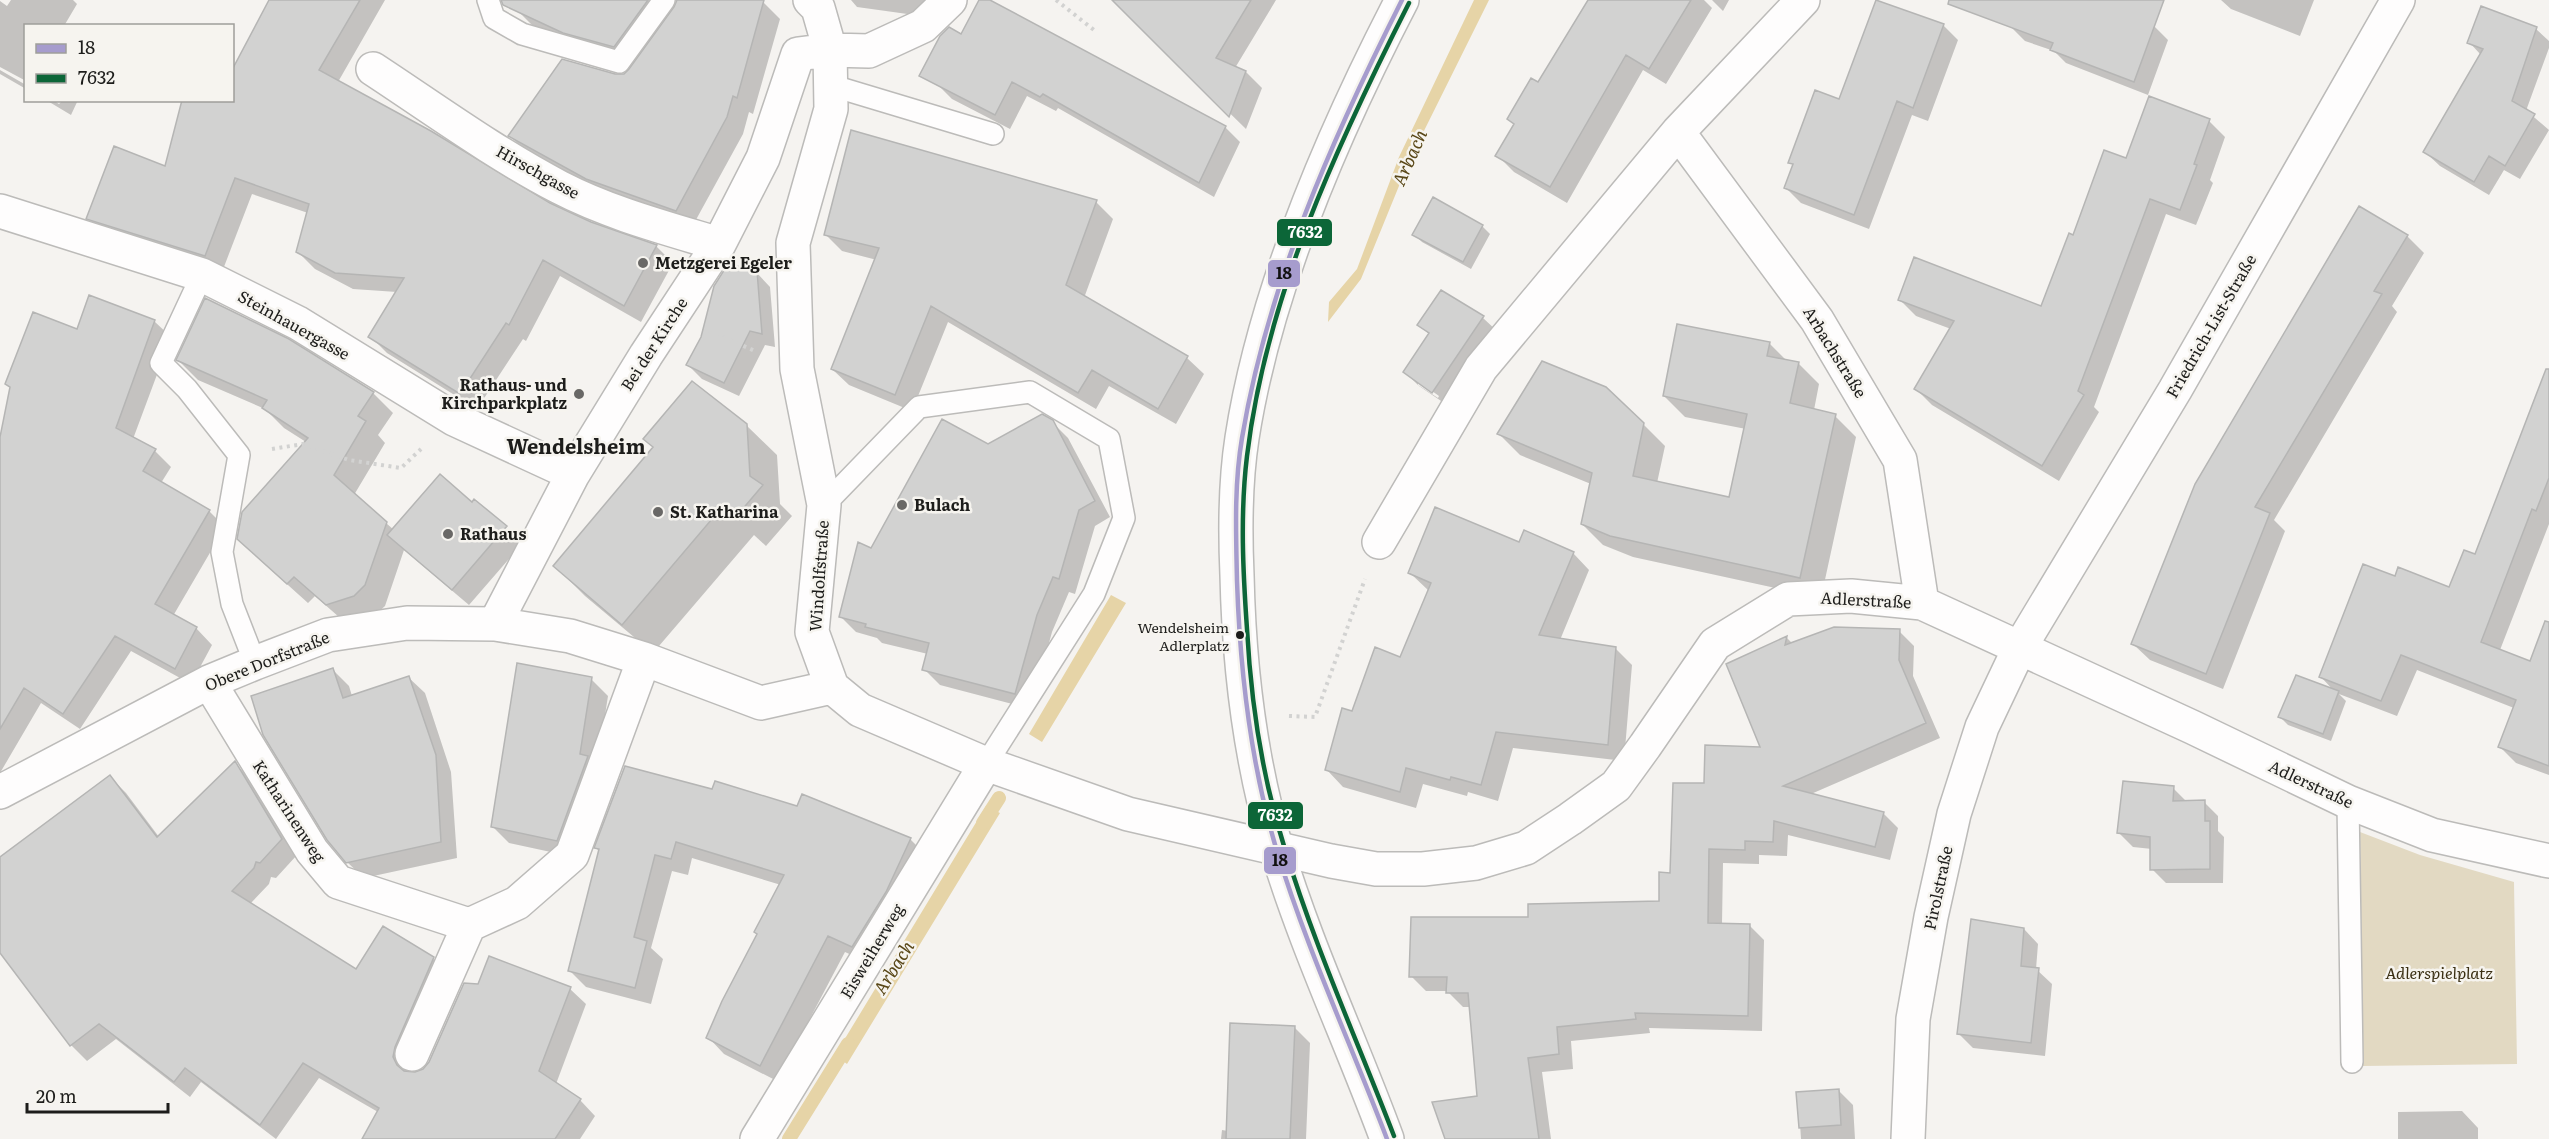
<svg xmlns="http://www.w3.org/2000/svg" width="2549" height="1139" font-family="Literata,serif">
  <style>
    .green { fill: #e2d9c2 }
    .water { fill: #e6d4a7 }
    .shadow { fill: #0003; fill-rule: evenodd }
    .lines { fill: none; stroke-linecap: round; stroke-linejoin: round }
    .stream { stroke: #e6d4a7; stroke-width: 14 }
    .building { fill: #d2d2d1; stroke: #b5b5b4; stroke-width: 1.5 }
    .service-casing { stroke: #bcbbb9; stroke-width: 24 }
    .minor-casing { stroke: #bcbbb9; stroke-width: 36 }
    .tertiary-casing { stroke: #bcbbb9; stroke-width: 36 }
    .path { stroke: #d2d2d1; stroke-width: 4; stroke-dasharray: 3 4.5; stroke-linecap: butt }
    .service { stroke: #fefdfd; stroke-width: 21 }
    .minor { stroke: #fefdfd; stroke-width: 33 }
    .tertiary { stroke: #fefdfd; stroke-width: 33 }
    .bus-1-casing { stroke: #f6f4ef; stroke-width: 9 }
    .bus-2-casing { stroke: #f6f4ef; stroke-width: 9 }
    .bus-1 { stroke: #a69ccd; stroke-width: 4.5 }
    .bus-2 { stroke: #0c6638; stroke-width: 4.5 }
    .poi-dot { fill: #696866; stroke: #f6f4ef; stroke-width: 2 }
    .bus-dot { fill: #1d1d1b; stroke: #f6f4ef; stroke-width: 2 }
    .labels { text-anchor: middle; stroke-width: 5; stroke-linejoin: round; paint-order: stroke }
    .bus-label { font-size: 14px; fill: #1d1d1b; stroke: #f6f4ef; text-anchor: end }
    .street-label { font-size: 16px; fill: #1d1d1b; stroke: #f6f4ef }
    .poi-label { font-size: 16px; font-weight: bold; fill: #1d1d1b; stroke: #f6f4ef; text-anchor: start }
    .park-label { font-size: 16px; font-style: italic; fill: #3a2f13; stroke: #f6f4ef }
    .water-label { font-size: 18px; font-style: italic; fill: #594717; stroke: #f6f4ef }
    .quarter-label { font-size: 20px; font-weight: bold; fill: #1d1d1b; stroke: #f6f4ef }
    .line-badge { stroke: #f6f4ef; stroke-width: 2 }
    .badge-label { font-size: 16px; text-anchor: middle; font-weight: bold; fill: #fff }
    .pale-badge-label { font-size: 16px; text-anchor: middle; font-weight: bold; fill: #111 }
  </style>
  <rect width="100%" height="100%" fill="#f5f3f0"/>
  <path class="green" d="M2360 832 2420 855 2514 882 2517 1064 2363 1066Z"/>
  <path class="water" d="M1474 0H1489L1410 159 1361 279 1328 322 1329 302 1357 269 1399 157Z
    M1111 595 1126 603 1042 742 1029 734Z
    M986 806 1000 813 847 1064 835 1055Z"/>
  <path class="shadow" d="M11 0H73L77 4 64 26H26V81L0 67V1L7 6Z
    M270 0H385L338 82 549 205 590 224 656 246 673 263 641 322 560 276 526 341 523 339 477 409 387 353 370 336 397 292 353 289 315 269 298 252 308 213 252 194 222 272 105 235 88 218 166 168 232 100Z
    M522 0H650L663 13 629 61 579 47 532 25 517 10Z
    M692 0H757L763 2 780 19 753 114 749 112 743 134 692 227 604 195 526 152 510 136 615 76H623Z
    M851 0H932L929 17 857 7Z
    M980 0H987L1225 127 1240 142 1214 197 1058 108 1056 111 1027 96 1010 129 952 99 937 84Z
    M1114 0H1276L1235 68 1246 72 1262 88 1246 129Z
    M1589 0H1704L1712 8 1666 84 1643 70 1567 203 1514 172 1497 155 1515 125 1508 119 1539 84Z
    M1712 0H1729L1723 11Z
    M2021 0H2085L2154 26 2168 40 2148 95 2066 63 2054 51 2025 41 2011 27Z
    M2221 0H2314L2300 36 2231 9Z
    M1943 25 1958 40 1928 121 1912 115 1869 229 1801 203 1786 188 1794 166 1790 162 1840 101Z
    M2536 29 2549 41V48L2527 108 2528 112 2549 130 2520 179 2504 170 2489 195 2440 166 2425 152 2481 55 2469 42Z
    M0 70 26 85V89L0 74Z
    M46 100H53L59 104 61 102 59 100H78L71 115Z
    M2209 121 2225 137 2210 180 2213 183 2196 225 2166 214 2094 407 2099 412 2059 481 1932 405 1916 389 1951 329 1916 316 1900 300 2042 308 2074 237 2127 160Z
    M1096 202 1113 219 1084 298 1187 358 1204 374 1176 424 1109 386 1096 409 948 322 912 411 849 385 832 369 877 260 842 251 825 234Z
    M1482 226 1490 234 1471 269 1422 242 1414 234Z
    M2407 236 2424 253 2392 306 2397 312 2274 520 2285 531 2223 689 2150 660 2133 644Z
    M756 272 770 287 775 347 765 345 739 396 702 379 688 365Z
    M1442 292 1483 318 1497 331 1447 405 1419 386 1405 372 1430 335 1419 325ZM1418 381 1439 396 1438 398 1418 385Z
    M154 321 171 337 133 439 155 451 171 467 161 483 209 511 225 527 173 616 196 628 212 645 191 684 131 651 80 729 41 703 0 773V445L12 389 7 384 78 331Z
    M1770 344 1787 361 1798 363 1819 384 1814 410 1835 416 1856 437 1821 598 1633 557 1603 545 1582 524 1591 484 1520 455 1499 434 1643 424 1665 446 1657 483 1730 499 1746 429 1685 417 1664 396Z
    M178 360 373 393 393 413 378 435 385 443 354 495 394 530 473 504 474 501 522 544 469 605 404 550 385 606 374 616 347 624 315 596 308 603 259 559 306 442 284 428 265 409 198 380Z
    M2549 377V524L2500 650 2549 670V775L2516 763 2500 747 2514 708 2417 670 2397 716 2339 694 2346 701 2331 741 2288 725 2280 717 2335 692 2321 677 2396 578 2450 589 2476 556Z
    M1052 422 1068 438 1110 517 1095 526 1075 594 1069 592 1052 632 1031 709 940 685 924 669 928 654 882 643 877 638 856 632 840 616 872 550 988 446Z
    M746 425 777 455 780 504 792 516 766 546 754 535 653 653 585 596 555 566 654 448 645 439Z
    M1519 544 1573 553 1589 570 1560 640 1615 648 1632 665 1624 761 1513 748 1498 801 1468 792 1467 796 1423 784 1416 808 1343 787 1327 770 1353 713 1401 658 1429 591 1410 573Z
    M1899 631 1914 646 1913 676 1940 738 1811 794 1883 813 1898 828 1890 860 1788 835 1787 856 1759 855V864L1723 863 1722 924 1749 925 1764 940 1762 1031 1649 1028 1650 1033 1571 1041 1573 1069 1542 1072 1551 1139H1447L1479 1098 1471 1007H1463L1447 991H1426L1411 976 1530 918 1660 902 1705 785 1762 749 1728 665 1787 638 1793 644Z
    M333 670 349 686 352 696 408 677 425 693 451 772 457 858 364 878 347 862Z
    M591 679 608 696 597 766 574 857 509 843 493 827Z
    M235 764 251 779 297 855 276 878 271 877 269 884 250 904 357 971 433 959 449 974 410 1063 409 1073 414 1074 570 989 586 1004 556 1084 580 1100 595 1116 580 1139H364L378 1112 319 1078 276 1139 201 1082 190 1097 116 1039 87 1061 71 1045 0 951V859L110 777 126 793 159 837Z
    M626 767 910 839 927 856 869 963 845 952 777 1081 724 1054 708 1037 781 885 692 858 688 875 672 871 651 948 663 959 651 1004 586 987 569 970 600 852 596 848Z
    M2173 788 2187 802H2204L2218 816V831L2224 837 2223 883H2166L2152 869V849L2133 847 2119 833Z
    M2024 929 2038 944 2036 969 2052 984 2045 1056 1973 1048 1959 1034Z
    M1294 1027 1310 1043 1306 1139H1221L1222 1130 1228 1131Z
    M1839 1091 1853 1105 1855 1139H1801L1798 1093Z
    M2462 1111 2478 1128V1139H2398V1112Z"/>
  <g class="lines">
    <path class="stream" d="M983 823 999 798
      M789 1139 848 1044"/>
  </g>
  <path class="building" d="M269 0H360L319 70 431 131 550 203 591 222 657 245 624 306 543 260 509 325 506 323 460 394 368 337 404 278 335 273 296 252 309 204 235 178 205 256 86 219 114 146 165 166 182 100H232V70Z
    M501 0H648L614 47 563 33 503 5Z
    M677 0H764L737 98 733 96 727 117 676 211 586 179 508 136 562 59 615 74H624L629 69 674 7Z
    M979 0H990L1226 126 1199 183 1043 94 1040 97 1012 82 995 115 919 76 940 36 949 27 961 34Z
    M1112 0H1251L1216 58 1246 71 1229 117Z
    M1588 0H1691L1649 69 1626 55 1550 187 1495 156 1514 124 1507 119 1531 78 1538 82Z
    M1876 0 1944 24 1913 108 1897 101 1854 215 1784 188 1793 164 1788 163 1815 90 1839 99Z
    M1949 0H2164L2134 82 2050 50 2053 43 1948 4Z
    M2481 6 2537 27 2512 101 2535 114 2505 166 2489 156 2474 182 2423 152 2483 49 2467 43Z
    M2149 96 2210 119 2194 164 2197 165 2180 210 2150 199 2078 391 2084 395 2042 466 1914 389 1954 321 1898 300 1914 257 2041 306 2069 233 2073 235 2104 150 2126 158Z
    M851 130 1097 200 1066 285 1188 356 1158 409 1092 370 1078 393 931 306 895 395 831 369 879 248 824 235Z
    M1433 197 1483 225 1463 262 1412 235Z
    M2359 206 2408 235 2374 291 2382 294 2255 507 2270 513 2206 674 2131 644 2195 484Z
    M728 264 757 271 762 334 750 331 724 383 686 365 701 337 714 286Z
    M1441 290 1484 316 1432 393 1403 372 1429 333 1417 325Z
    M89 295 155 320 116 428 156 449 143 471 210 510 155 604 197 627 175 669 115 636 63 714 24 688 0 729V437L10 387 5 384 33 312 77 329Z
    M205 298 289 339 374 392 358 416 366 421 334 475 387 522 365 585 354 596 326 605 294 577 287 584 237 539 242 512 308 438 262 408 267 400 176 360Z
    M1677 324 1770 342 1767 356 1799 362 1790 403 1836 414 1800 578 1610 536 1581 524 1592 473 1497 434 1542 361 1606 387 1644 423 1633 476 1729 497 1747 414 1663 396Z
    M2546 369H2549V478L2536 511 2532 509 2481 642 2530 661 2545 621 2549 622V766L2498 747 2516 700 2401 655 2381 701 2319 677 2363 564 2395 576 2398 567 2449 587 2464 550 2475 554Z
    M692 381 747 424 750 476 763 485 735 518 723 506 622 625 553 566 653 447 643 439Z
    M1042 414 1053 420 1095 501 1079 510 1059 579 1053 577 1037 615 1015 694 922 670 929 643 865 627 866 624 839 617 858 542 871 548 942 419 988 444Z
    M440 474 472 502 474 499 507 526 452 590 387 535Z
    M1435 507 1519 542 1524 530 1574 552 1539 635 1616 647 1608 745 1496 732 1481 785 1451 777 1450 780 1406 768 1400 792 1325 770 1342 708 1352 711 1375 647 1400 657 1431 583 1408 573Z
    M1834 627 1900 629 1899 660 1926 723 1783 786 1884 812 1875 847 1774 821 1773 842 1745 841V850L1709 849 1708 923 1750 924 1748 1016 1635 1013 1636 1019 1557 1027 1559 1054 1528 1058 1539 1139H1445L1432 1102 1477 1096 1468 993H1446L1447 977H1409L1411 917H1528V904L1659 901V872L1670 873 1673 783H1704L1705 745 1760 747 1726 664 1787 636 1785 645Z
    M517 663 592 677 580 754 588 756 557 841 491 827Z
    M333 668 343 698 409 676 436 755 441 842 346 863 327 840 263 735 251 696Z
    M2296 675 2339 691 2323 734 2278 717Z
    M235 761 282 839 260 863 256 862 254 868 232 891 356 969 383 926 434 957 395 1047 393 1057 397 1065 404 1071 415 1072 423 1069 429 1062 464 983 478 984 489 956 571 987 539 1071 581 1099 555 1139H362L379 1108 303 1063 260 1125 185 1068 174 1082 99 1024 70 1046 0 953V857L110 775 157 837Z
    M625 766 712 789 715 781 797 806 802 794 911 838 886 892 852 947 828 936 760 1066 706 1038 722 1001 757 934 754 932 784 875 676 842 671 859 655 855 634 937 647 941 635 988 568 971 599 849 594 848Z
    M2123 781 2174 786 2173 801 2205 800V821H2210V869L2150 870V837L2117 833Z
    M1971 919 2024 928 2021 966 2039 968 2031 1043 1957 1034Z
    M1230 1023 1295 1026 1290 1139H1226Z
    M1839 1089 1841 1125 1799 1128 1796 1092Z"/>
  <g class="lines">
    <defs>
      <path id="service" d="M488 0 494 18 522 34 619 62 664 0
        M830 85 993 134
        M202 275 161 363 187 389 239 455 222 552 232 604 255 663
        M824 505 919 407 1030 392 1109 439 1124 518 1094 594 986 764
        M2348 802 2352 1062"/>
      <path id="minor" d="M810 0 818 8 830 50 831 109 793 243 797 369 824 505 812 632 832 687 860 710 986 764 1128 814 1331 861 1376 869H1423L1476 863 1526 848 1570 819 1616 786 1645 746 1715 644 1788 599 1851 596 1922 603 2192 727 2348 802 2432 835 2549 861
        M373 69C434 109 494 153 559 187 609 213 666 228 719 244
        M1678 132 1817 320 1900 460 1922 603
        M0 211 202 275 298 323 454 419 573 474
        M1379 542 1481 368 1678 132 1803 0
        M495 624 573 474 646 355 719 244 763 158 798 54 830 50 869 51 923 26 950 0
        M209 682 312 851 338 882 469 925 517 903 572 855 644 659
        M0 792 209 682 255 663 328 635 407 623 495 624 570 636 644 659 761 703 832 687
        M412 1054 469 925
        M757 1139 986 764
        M1908 1139 1913 1019 1931 917 1954 814 1982 727 2019 649 2175 390 2398 0"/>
      <path id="tertiary" d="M1387 1139C1351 1041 1306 947 1276 847 1250 759 1239 668 1237 575 1235 530 1235 483 1242 438 1265 289 1333 133 1402 0"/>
    </defs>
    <use href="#service" class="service-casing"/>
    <use href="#minor" class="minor-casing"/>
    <use href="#tertiary" class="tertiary-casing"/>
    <path class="path" d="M1056 0 1094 30
      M709 331 755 351
      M272 449 303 444 349 460 401 468 421 449
      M1289 716 1315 717 1365 579"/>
    <use href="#service" class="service"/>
    <use href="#minor" class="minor"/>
    <use href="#tertiary" class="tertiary"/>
    <defs>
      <path id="bus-1" d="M1387 1139C1350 1042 1306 947 1276 848 1250 761 1240 671 1237 581 1236 533 1234 485 1242 438 1268 283 1332 139 1402 0"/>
      <path id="bus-2" d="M1394 1136C1357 1040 1314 945 1284 846 1262 776 1251 702 1247 629 1243 572 1240 514 1247 456 1266 297 1337 145 1409 3"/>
    </defs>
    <use href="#bus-1" class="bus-1-casing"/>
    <use href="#bus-2" class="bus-2-casing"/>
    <use href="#bus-1" class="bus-1"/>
    <use href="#bus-2" class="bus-2"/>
  </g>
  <g class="poi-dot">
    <circle cx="643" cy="263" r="6"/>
    <circle cx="579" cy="394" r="6"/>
    <circle cx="902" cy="505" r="6"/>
    <circle cx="658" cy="512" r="6"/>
    <circle cx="448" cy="534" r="6"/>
  </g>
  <circle class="bus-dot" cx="1240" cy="635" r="5"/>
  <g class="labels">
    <g class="bus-label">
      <text x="1229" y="633">Wendelsheim<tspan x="1229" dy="18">Adlerplatz</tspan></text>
    </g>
    <g class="street-label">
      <text transform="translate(538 172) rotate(29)" y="6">Hirschgasse</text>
      <text transform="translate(294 325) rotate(29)" y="6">Steinhauergasse</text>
      <text transform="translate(2211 326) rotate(-60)" y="6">Friedrich-List-Straße</text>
      <text transform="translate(654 344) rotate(-57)" y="6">Bei der Kirche</text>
      <text transform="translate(1835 352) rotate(58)" y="6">Arbachstraße</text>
      <text transform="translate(819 576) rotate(-86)" y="6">Windolfstraße</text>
      <text transform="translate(1866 600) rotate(3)" y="6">Adlerstraße</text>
      <text transform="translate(267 661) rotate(-22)" y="6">Obere Dorfstraße</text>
      <text transform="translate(2311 784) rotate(25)" y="6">Adlerstraße</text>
      <text transform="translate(289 811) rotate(57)" y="6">Katharinenweg</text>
      <text transform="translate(1938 888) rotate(-78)" y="6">Pirolstraße</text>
      <text transform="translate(872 951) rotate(-59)" y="6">Eisweiherweg</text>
    </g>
    <g class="poi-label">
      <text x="655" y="269">Metzgerei Egeler</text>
      <text x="567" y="391" text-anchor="end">Rathaus- und<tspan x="567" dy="18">Kirchparkplatz</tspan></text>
      <text x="914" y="511">Bulach</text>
      <text x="670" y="518">St. Katharina</text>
      <text x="460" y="540">Rathaus</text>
    </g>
    <g class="park-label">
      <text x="2439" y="979">Adlerspielplatz</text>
    </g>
    <g class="water-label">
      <text transform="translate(1410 158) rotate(-66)" y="6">Arbach</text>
      <text transform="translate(894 968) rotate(-58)" y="6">Arbach</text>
    </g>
    <g class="quarter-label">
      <text x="576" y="454">Wendelsheim</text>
    </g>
  </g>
  <g class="line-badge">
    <rect x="1276" y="218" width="57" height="29" rx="6" fill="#0c6638"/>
    <rect x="1267" y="259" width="34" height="29" rx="6" fill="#a69ccd"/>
    <rect x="1247" y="801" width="57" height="29" rx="6" fill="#0c6638"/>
    <rect x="1263" y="846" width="34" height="29" rx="6" fill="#a69ccd"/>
  </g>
  <g class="badge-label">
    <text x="1305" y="238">7632</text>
    <text x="1275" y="821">7632</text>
  </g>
  <g class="pale-badge-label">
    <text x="1284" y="279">18</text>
    <text x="1280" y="866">18</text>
  </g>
  <rect x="24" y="24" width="210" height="78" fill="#f6f4ef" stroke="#9f9e9a" stroke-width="1.5"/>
  <rect x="36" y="44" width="30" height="9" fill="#a69ccd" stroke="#9f9e9a" stroke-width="1.5"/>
  <text x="78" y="54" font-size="18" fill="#1d1d1b">18</text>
  <rect x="36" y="74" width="30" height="9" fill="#0c6638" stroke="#9f9e9a" stroke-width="1.5"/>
  <text x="78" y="84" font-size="18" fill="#1d1d1b">7632</text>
  <path d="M27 1103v9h141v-9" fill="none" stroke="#1d1d1b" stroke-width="3"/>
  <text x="36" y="1103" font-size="18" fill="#1d1d1b" stroke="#f6f4ef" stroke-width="4.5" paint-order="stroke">20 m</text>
</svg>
